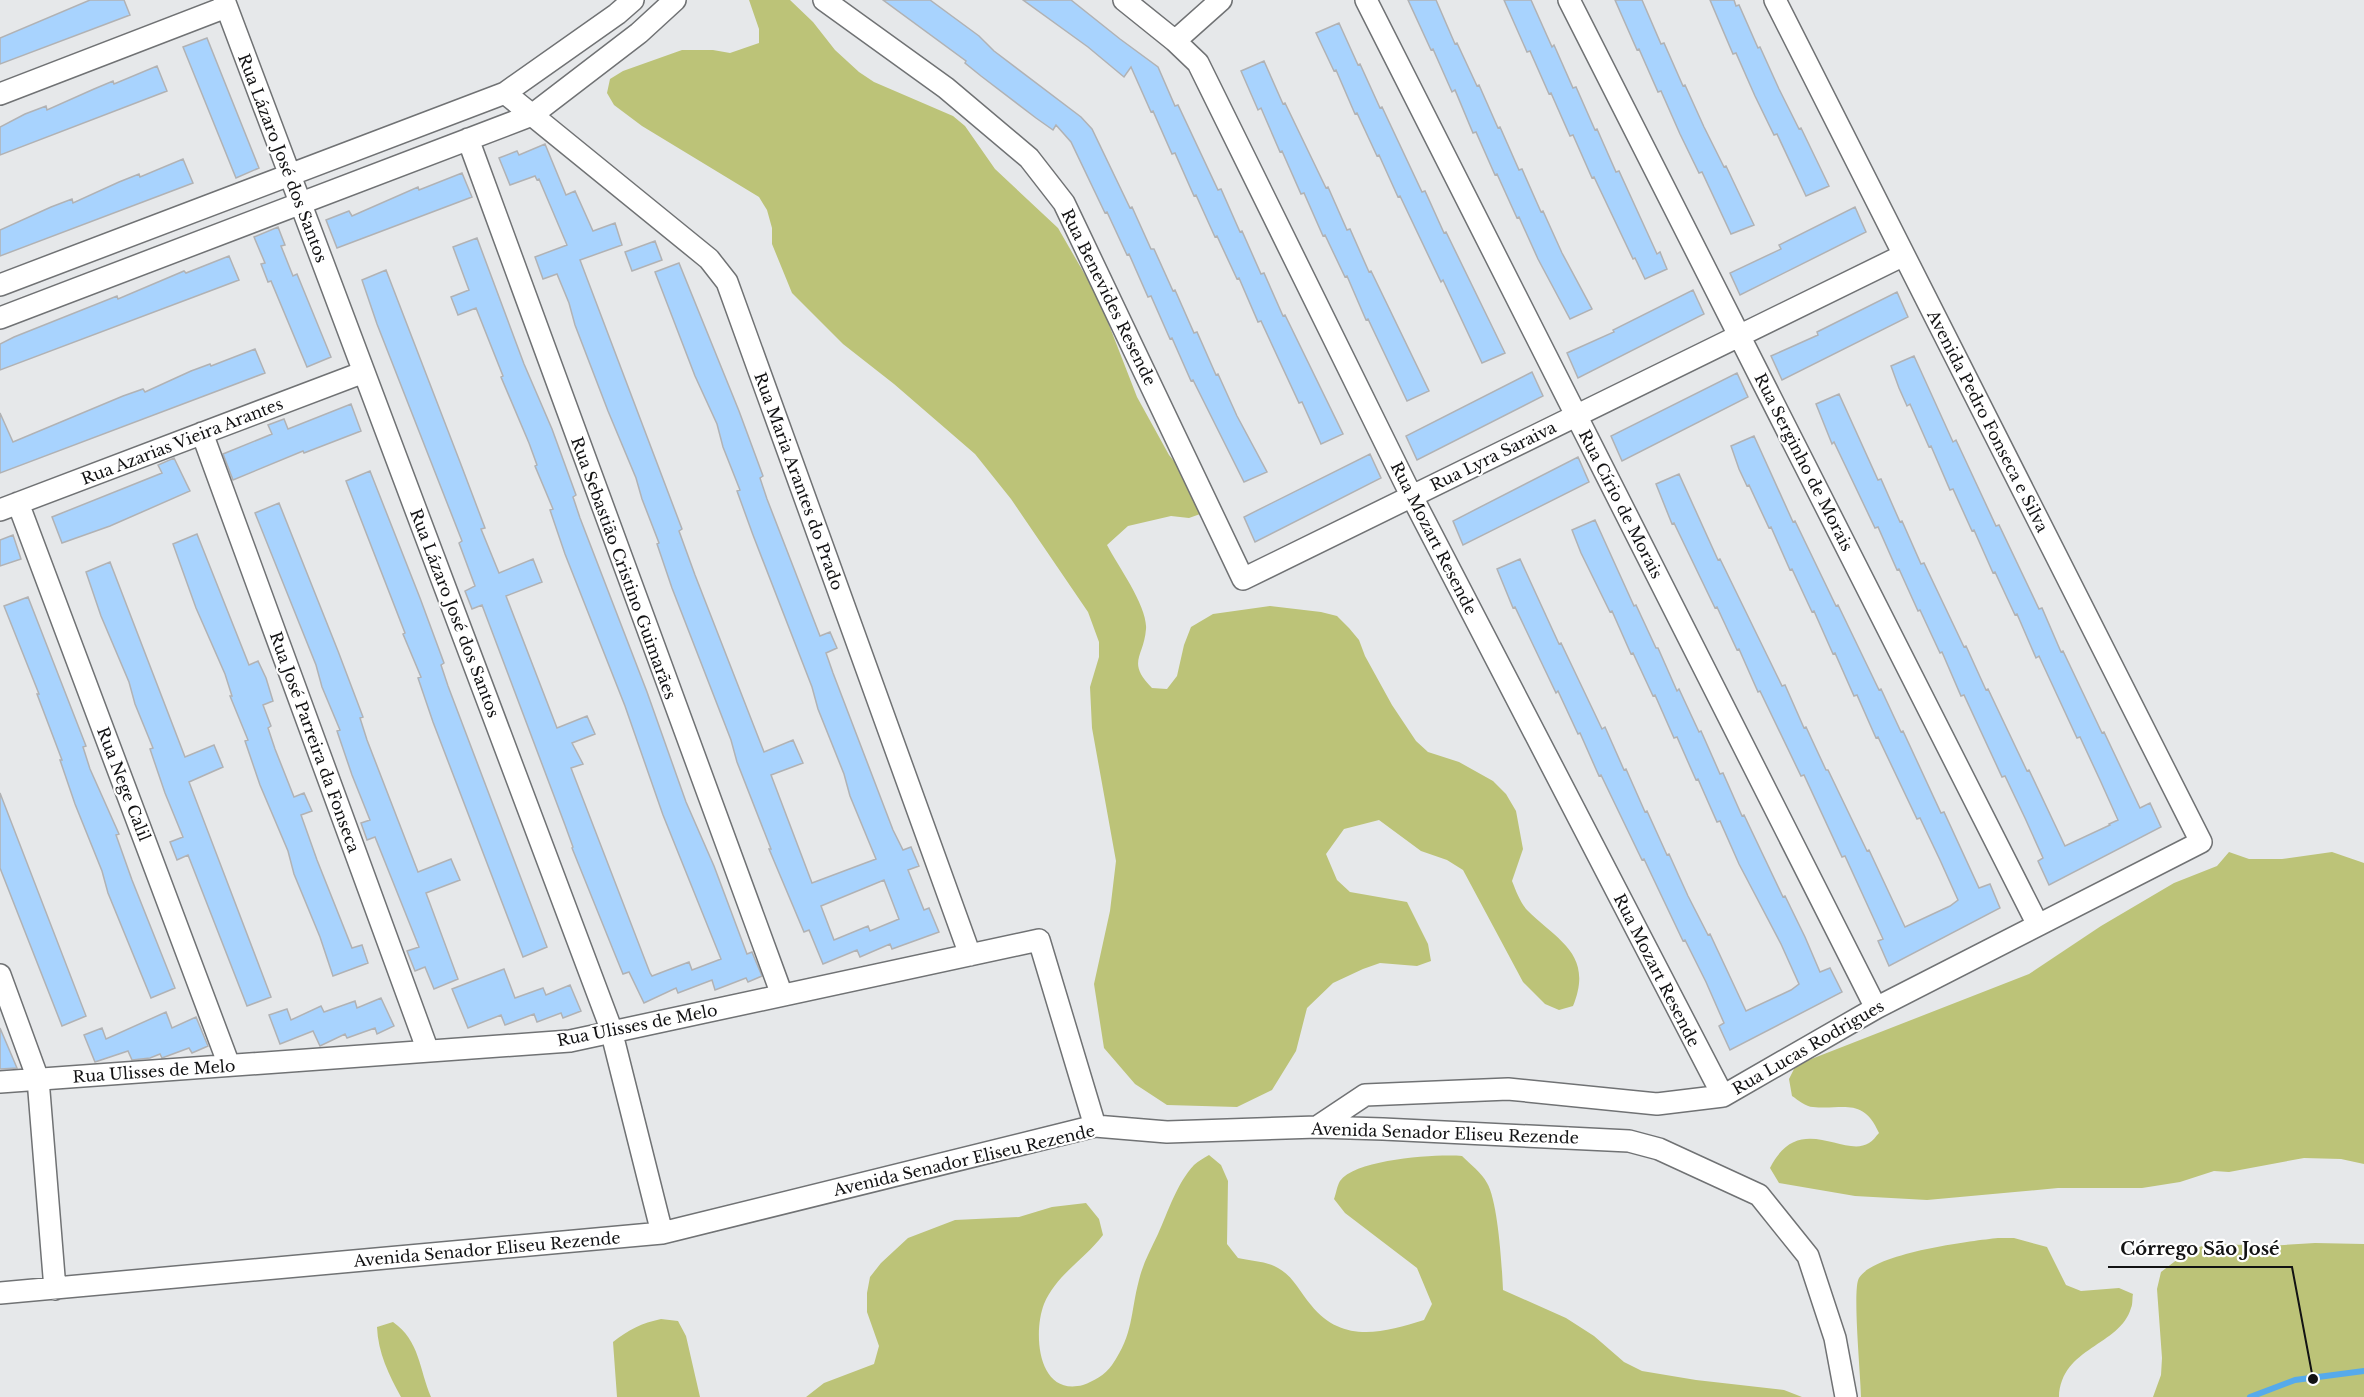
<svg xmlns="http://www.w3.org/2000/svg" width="2364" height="1397" font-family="'Libre Baskerville',serif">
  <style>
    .green { fill: #bcc378 }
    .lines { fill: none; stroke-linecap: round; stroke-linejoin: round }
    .stream { stroke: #56aaeb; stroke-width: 6 }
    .building { fill: #a8d3fe; stroke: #b1b2b4; stroke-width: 1.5; fill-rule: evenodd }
    .street-casing { stroke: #707274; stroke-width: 24 }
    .street { stroke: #fff; stroke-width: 21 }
    .labels { text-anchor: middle; stroke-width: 4.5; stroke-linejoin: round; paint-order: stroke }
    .street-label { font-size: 16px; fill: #121213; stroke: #fff }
    .leader { fill: none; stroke: #121213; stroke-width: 2 }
    .callout-dot { fill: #121213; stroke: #fff; stroke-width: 2 }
    .callout-label { font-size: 18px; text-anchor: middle; font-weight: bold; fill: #121213; stroke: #fff; stroke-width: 4.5; stroke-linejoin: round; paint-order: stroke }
  </style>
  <rect width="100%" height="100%" fill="#e6e8ea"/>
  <path class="green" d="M749 0H790L813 22 835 50 859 72 874 82 953 116 965 126 995 169 1058 228 1099 299 1137 397 1169 455 1191 482 1203 513 1189 518 1171 516 1128 526 1107 545C1118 566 1148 607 1146 629 1144 657 1126 662 1152 688L1167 689 1177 676 1184 645 1191 627 1213 614 1270 606 1321 612 1337 616 1349 628 1359 640 1365 656 1392 705 1416 741 1428 752 1459 762 1493 781 1506 794 1516 811 1523 849 1512 881C1516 891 1520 902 1527 910 1558 941 1594 954 1573 1006L1559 1010 1545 1004 1523 982 1463 870 1447 860 1421 851 1379 820 1344 829 1326 854 1337 880 1350 892 1407 902 1428 944 1431 961 1417 966 1380 963 1363 969 1333 983 1307 1008 1296 1051 1272 1090 1237 1107 1167 1105 1135 1084 1104 1048 1094 984 1110 911 1116 861 1092 728 1090 687 1099 657V642L1088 612 1011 499 975 454 894 384 843 344 792 293 772 244V228L767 210 759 197 642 126 614 105 607 93 610 79 623 71 682 50H713L730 53 759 43V29Z
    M2229 852 2249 859H2282L2332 852 2364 863V1164L2341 1159 2304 1158 2229 1172 2214 1171 2180 1182 2142 1188H2058L1927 1200 1855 1196 1779 1183 1770 1168C1799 1110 1844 1159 1869 1143 1873 1141 1876 1136 1879 1133 1863 1097 1844 1110 1813 1107 1806 1107 1798 1100 1792 1096L1789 1079 1796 1065 2029 974 2101 926 2174 883 2217 866Z
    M1209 1155 1221 1165 1228 1181 1227 1244 1238 1258C1250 1261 1267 1261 1278 1268 1293 1276 1300 1292 1311 1305 1342 1344 1383 1333 1424 1320L1432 1304 1417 1268 1345 1213 1334 1199C1336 1194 1337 1186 1340 1181 1356 1159 1436 1154 1462 1156 1470 1164 1482 1173 1487 1183 1498 1201 1502 1267 1503 1290L1566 1318 1594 1336 1624 1362 1642 1371 1696 1380 1784 1390 1802 1397H806L824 1383 874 1364 879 1346 867 1312V1293L870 1277 881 1263 908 1238 955 1220 1019 1217 1052 1207 1086 1203 1099 1219 1103 1235C1085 1259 1056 1275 1044 1304 1033 1332 1037 1397 1083 1385 1094 1381 1105 1375 1112 1365 1134 1333 1130 1314 1139 1280 1143 1263 1151 1249 1158 1234 1168 1212 1177 1183 1194 1165 1198 1161 1204 1158 1209 1155Z
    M1998 1238H2014L2047 1247 2066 1285 2081 1291 2119 1288 2133 1294C2132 1298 2133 1304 2131 1308 2120 1346 2061 1347 2059 1397H1861C1861 1378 1852 1289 1859 1278 1874 1253 1970 1241 1998 1238Z
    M2315 1243 2364 1244V1397H2153L2161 1375 2162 1358 2157 1289 2161 1272 2187 1252 2202 1246 2219 1244 2268 1246Z
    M661 1319 678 1321 686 1336 700 1397H617L613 1342C628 1330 642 1323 661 1319Z
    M393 1322C420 1341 419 1369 431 1397H401C389 1375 378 1353 377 1327Z"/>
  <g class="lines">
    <path class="stream" d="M2250 1397 2295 1380 2364 1371"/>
  </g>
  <path class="building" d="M90 0H124L130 15 0 64V38Z
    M883 0H930L979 36 994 51 1081 117 1092 129 1130 208 1132 207 1151 249H1154L1173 291 1175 290 1194 333 1197 332 1216 375 1218 374 1237 416 1267 472 1244 482 1193 380 1191 381 1172 338 1170 339 1151 296 1148 297 1129 254 1127 255 1107 212 1105 213 1071 142 1056 125 1053 130 1036 118 981 76 965 63 966 61Z
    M1023 0H1071L1120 39 1158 67 1175 106 1178 105 1218 190 1221 189 1240 232 1242 231 1261 274 1264 273 1283 316 1285 315 1343 434 1321 444 1302 402 1299 403 1261 321 1258 322 1239 278 1237 279 1217 236 1215 237 1196 195 1194 196 1175 153 1172 154 1153 111 1151 112 1131 67 1124 77 1088 47Z
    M1408 0H1436L1455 44 1457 43 1477 86 1479 85 1498 128 1500 127 1519 170 1522 169 1541 212 1543 211 1562 253 1592 309 1570 319 1538 259 1519 217 1517 218 1497 174 1495 175 1476 132 1473 133 1455 90 1452 92 1433 49 1431 50Z
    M1504 0H1531L1552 47 1554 45 1573 88 1576 87 1595 130 1597 129 1616 172 1619 171 1657 254 1660 252 1667 269 1645 279 1635 258 1633 259 1594 177 1592 178 1573 135 1570 136 1551 93 1549 94 1530 51 1527 52Z
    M1615 0H1642L1661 44 1664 43 1683 86 1685 85 1704 127 1724 167 1726 166 1754 225 1731 234 1702 172 1699 173 1680 134 1661 91 1658 92 1639 49 1637 50Z
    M1710 0H1734L1736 6 1739 5 1758 48 1760 47 1779 89 1799 129 1801 128 1829 186 1806 196 1777 134 1774 135 1755 96 1736 53 1733 54Z
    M1339 23 1358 65 1360 64 1380 108 1382 107 1422 192 1425 191 1444 233 1446 232 1505 353 1482 363 1443 280 1441 282 1400 196 1398 197 1379 155 1377 156 1357 113 1355 114 1336 70 1334 71 1316 33Z
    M207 38 259 168 236 178 183 47Z
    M1264 61 1283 104 1285 103 1326 188 1328 187 1347 230 1350 229 1369 272 1371 271 1429 391 1407 401 1368 319 1366 320 1347 276 1345 277 1325 235 1323 236 1304 193 1301 194 1282 151 1280 152 1261 108 1258 110 1241 71Z
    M157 66 167 91 0 155V127L25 114 46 106 47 110 94 89 113 81 114 84Z
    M545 144 566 195 575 191 593 231 615 223 622 245 580 260 682 529 679 531 695 575 764 752 793 740 803 763 771 775 812 883 876 859 850 796 844 774 818 709 812 687 753 535 737 491 740 490 723 447 717 424 695 376 655 272 679 263 739 411 763 476 760 478 767 499 820 636 830 632 837 648 826 653 833 673 893 830 903 850 911 847 919 866 908 870 924 910 929 908 939 932 892 949 890 944 860 957 857 950 823 964 809 930 804 932 769 849H771L737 762 731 740 672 588 657 544 659 543 642 499 636 478 608 411 575 325 569 303 557 274 543 279 535 257 567 245 539 179 537 180 535 176 510 185 499 158 517 151 519 155ZM884 880 899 919 870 931 868 926 834 940 821 906Z
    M183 159 193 183 0 256V230L51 207 72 199 73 203 119 182 139 174 140 177Z
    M462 173 472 197 337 248 326 220 349 211 352 216 418 187 419 190Z
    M1855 207 1866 232 1740 295 1730 273 1781 249 1779 245Z
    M278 227 285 245 281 246 293 276 297 274 331 357 307 367 271 281 268 282 261 264 265 263 254 237Z
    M477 238 524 364 552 429 576 495 573 497 580 518 647 692 686 802 714 866 747 954 752 952 762 976 748 982 746 978 715 990 712 980 678 993 676 988 644 1003 629 972 623 974 614 952 572 848 573 847 565 825 482 605 472 609 465 591 475 586 459 543 462 541 377 324 362 280 386 270 460 462 485 528 481 529 499 573 533 559 542 582 506 596 557 728 587 716 595 734 572 743 583 764 571 768 650 973 652 976 689 962 692 970 721 959 663 815 625 706 565 554 550 510 553 509 535 466 537 465 529 443 501 377 503 376 476 308 458 315 451 297 469 290 453 247Z
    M655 241 662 260 632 271 625 252Z
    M229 256 239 280 0 370V344L14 337 117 296 118 299 184 271 186 273Z
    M1693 290 1704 314 1578 378 1567 353 1614 332 1613 330Z
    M1897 292 1908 317 1782 380 1771 356 1818 335 1817 332Z
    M255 349 265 373 0 473V413L13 442 123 396 143 389 145 392 191 371 210 364 211 366Z
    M1914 356 1953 442 1956 440 1996 526 1999 525 2039 609 2042 608 2061 652 2063 651 2102 733 2104 732 2140 808 2150 803 2161 827 2049 885 2038 861 2043 858 2025 818 2005 776 2002 777 1964 695 1961 696 1942 652 1940 653 1920 610 1918 611 1899 569 1897 570 1878 527 1875 528 1834 442 1832 444 1816 404 1839 394 1878 480 1881 479 1900 522 1902 521 1921 564 1924 563 1964 647 1966 646 1986 690 1988 689 2027 771 2029 770 2065 846 2110 825 2109 824 2118 820 2100 780 2080 737 2077 738 2039 656 2036 658 2017 614 2015 615 1995 572 1993 573 1974 530 1972 531 1953 489 1950 490 1931 446 1929 447 1910 404 1907 406 1899 388 1891 366Z
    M1532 372 1543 396 1417 460 1406 436Z
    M1737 373 1748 397 1622 461 1611 436Z
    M351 404 361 431 304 453 303 451 233 480 223 454 272 434 268 425 284 419 288 429Z
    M1754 436 1793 522 1795 521 1836 606 1838 605 1879 690 1881 689 1901 732 1903 731 1941 813 1944 812 1979 888 1990 884 2000 908 1889 966 1878 941 1883 939 1845 856 1842 857 1804 775 1801 776 1760 691 1758 692 1739 649 1737 650 1717 607 1715 608 1674 523 1672 524 1656 484 1679 474 1718 560 1720 559 1782 686 1785 685 1804 728 1806 727 1826 770H1828L1867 851 1869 850 1905 927 1950 906 1958 900 1940 860 1920 818 1917 819 1878 737 1876 738 1857 695 1854 696 1835 653 1833 654 1814 611 1812 612 1792 569 1790 570 1771 527 1769 528 1749 485 1747 486 1739 469 1731 446Z
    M1370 454 1381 478 1255 542 1244 517Z
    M1578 457 1589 482 1463 545 1453 521Z
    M174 458 190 491 110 526 62 543 52 517 162 473 158 465Z
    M370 471 420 598 444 663 441 665 448 686 547 947 523 957 433 722 418 678 421 677 403 634 405 633 346 481Z
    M279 503 338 651 363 717 360 718 367 740 418 872 451 859 460 880 426 893 458 979 434 989 425 967 415 971 407 951 419 947 375 837 367 840 361 823 370 820 352 775 337 731 340 730 322 687 316 665 255 513Z
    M1595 520 1634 606 1636 605 1656 648H1658L1677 691 1679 689 1699 732 1701 731 1720 774 1723 773 1742 816 1744 815 1783 897 1785 896 1805 937 1820 972 1830 968 1842 992 1730 1050 1719 1026 1724 1023 1706 982 1685 940 1683 941 1644 859 1642 860 1601 775 1599 776 1580 733 1578 734 1558 691 1556 693 1515 607 1513 608 1497 569 1520 559 1559 644 1561 643 1602 729 1605 727 1624 770 1626 769 1645 812 1647 811 1667 855 1669 854 1688 896 1708 935 1710 934 1746 1011 1791 990 1799 984 1781 944 1739 864 1720 821 1717 822 1698 779 1696 780 1677 737 1674 738 1655 695 1653 696 1633 653 1631 654 1612 611 1610 612 1581 553 1572 530Z
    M197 534 249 665 258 661 266 678 273 701 263 705 271 726 268 728 275 749 294 797 304 793 312 811 301 815 317 860 352 948 362 945 368 963 333 976 320 937 294 874 288 851 260 785 245 741 248 740 230 696H232L225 674 196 608 173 544Z
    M13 535 21 559 0 566V540Z
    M110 562 185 757 214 745 223 767 189 782 271 997 247 1006 188 855 177 860 170 842 183 837 165 793 150 749 153 748 135 704 129 682 101 616 86 572Z
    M28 597 86 746 83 747 90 769 119 834 116 835 132 880 175 988 151 998 108 893 102 871 75 804 60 760H62L37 694H39L4 606Z
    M0 793 86 1016 62 1026 0 868Z
    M504 969 515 998 543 988 546 995 570 985 581 1011 563 1018 561 1013 537 1022 534 1014 505 1025 501 1015 468 1028 452 989Z
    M381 998 394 1026 377 1034 375 1028 347 1038 345 1034 320 1046 313 1031 280 1044 269 1015 287 1009 291 1020 321 1006 324 1012 355 1001 357 1008Z
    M166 1012 172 1028 196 1017 208 1046 192 1053 189 1048 162 1058 160 1054 150 1058 132 1060 128 1051 95 1062 84 1035 102 1028 106 1039Z
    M0 1028 17 1068 0 1069Z"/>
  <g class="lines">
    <defs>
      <path id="street" d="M224 0 610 1026 662 1233
        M824 0 946 88 1029 158 1064 203 1243 579 1904 255
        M1124 0 1175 41 1198 63 1408 489 1723 1096
        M1366 0 1876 1008
        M1569 0 2038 925
        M1175 41 1221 0
        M505 93 709 259 727 282 970 955
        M0 94 226 7
        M468 139 782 995
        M0 285 505 93 617 14 633 0
        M0 318 532 115 639 33 675 0
        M202 433 428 1051
        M18 503 229 1065
        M0 510 364 372
        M0 975 38 1079 55 1289
        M0 1082 570 1041 1039 940 1095 1126
        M1317 1127 1365 1095 1508 1089 1657 1104 1723 1096 1876 1008 2201 842 1775 0
        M0 1293 662 1233 1095 1126 1167 1132 1317 1127 1383 1129 1629 1141 1659 1149 1759 1195 1808 1256 1835 1338 1846 1397"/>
    </defs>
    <use href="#street" class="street-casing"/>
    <use href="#street" class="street"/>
  </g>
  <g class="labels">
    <g class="street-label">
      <text transform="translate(283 158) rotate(69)" y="6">Rua Lázaro José dos Santos</text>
      <text transform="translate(1109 297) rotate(64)" y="6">Rua Benevides Resende</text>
      <text transform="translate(1988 421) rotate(63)" y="6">Avenida Pedro Fonseca e Silva</text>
      <text transform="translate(182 441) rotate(-21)" y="6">Rua Azarias Vieira Arantes</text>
      <text transform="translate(1493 456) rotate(-26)" y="6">Rua Lyra Saraiva</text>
      <text transform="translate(1804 462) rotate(63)" y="6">Rua Serginho de Morais</text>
      <text transform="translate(799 481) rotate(70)" y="6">Rua Maria Arantes do Prado</text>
      <text transform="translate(1621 504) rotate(63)" y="6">Rua Círio de Morais</text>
      <text transform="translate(1434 538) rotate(63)" y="6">Rua Mozart Resende</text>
      <text transform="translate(624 568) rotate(70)" y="6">Rua Sebastião Cristino Guimarães</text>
      <text transform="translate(455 613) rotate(69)" y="6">Rua Lázaro José dos Santos</text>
      <text transform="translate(315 742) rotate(70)" y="6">Rua José Parreira da Fonseca</text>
      <text transform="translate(124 784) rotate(69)" y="6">Rua Nege Calil</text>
      <text transform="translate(1657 970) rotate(63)" y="6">Rua Mozart Resende</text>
      <text transform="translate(637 1025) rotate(-11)" y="6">Rua Ulisses de Melo</text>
      <text transform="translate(1808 1047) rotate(-30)" y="6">Rua Lucas Rodrigues</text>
      <text transform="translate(154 1071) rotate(-4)" y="6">Rua Ulisses de Melo</text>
      <text transform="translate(1445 1133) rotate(2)" y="6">Avenida Senador Eliseu Rezende</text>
      <text transform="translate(964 1160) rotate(-13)" y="6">Avenida Senador Eliseu Rezende</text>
      <text transform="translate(487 1249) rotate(-5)" y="6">Avenida Senador Eliseu Rezende</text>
    </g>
  </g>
  <path class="leader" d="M2313 1379L2292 1267H2108"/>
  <circle class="callout-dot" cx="2313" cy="1379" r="6"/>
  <g class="callout-label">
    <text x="2200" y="1255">Córrego São José</text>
  </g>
</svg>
